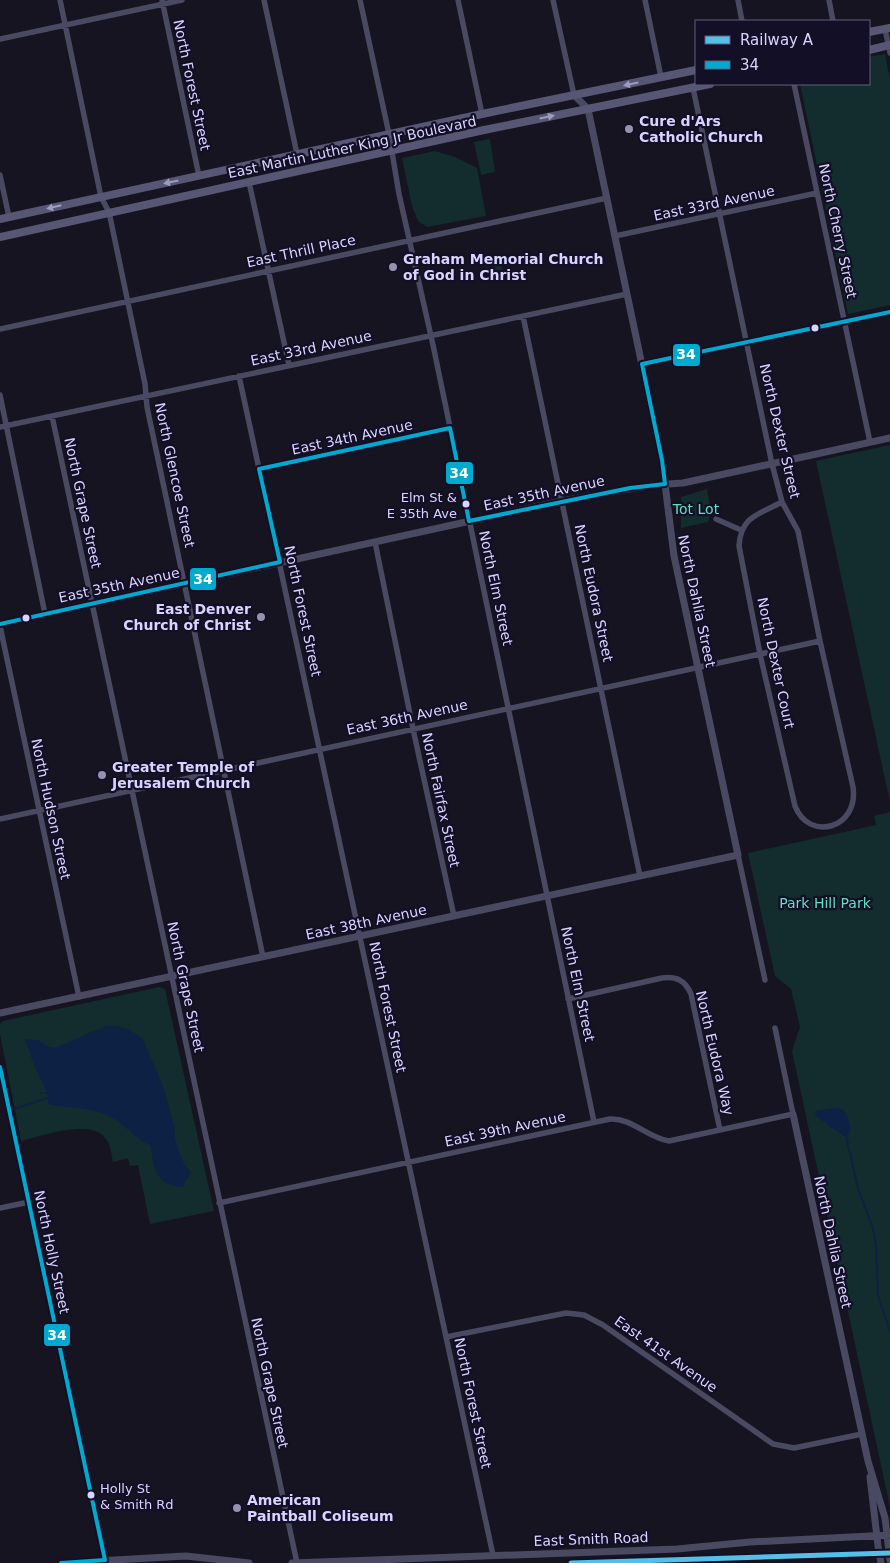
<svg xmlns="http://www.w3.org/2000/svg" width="890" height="1563" font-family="'DejaVu Sans',sans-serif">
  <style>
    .green { fill: #132c2d }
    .water { fill: #0d2144 }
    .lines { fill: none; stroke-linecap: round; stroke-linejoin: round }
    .stream { stroke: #0d2144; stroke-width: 2 }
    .minor { stroke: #4a4962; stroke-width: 5.5 }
    .tertiary { stroke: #4a4962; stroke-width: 7 }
    .secondary { stroke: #575674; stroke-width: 8 }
    .bus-1-casing { stroke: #130f26; stroke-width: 8 }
    .bus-1 { stroke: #00a9ce; stroke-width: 4 }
    .rail-1-casing { stroke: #130f26; stroke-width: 9 }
    .rail-1 { stroke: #54c0e8; stroke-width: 5 }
    .oneway { fill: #9e9bc0 }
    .poi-dot { fill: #9591b1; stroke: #130f26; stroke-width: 2 }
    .bus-dot { fill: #d9d4ff; stroke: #130f26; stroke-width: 2 }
    .labels { text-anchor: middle; stroke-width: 4.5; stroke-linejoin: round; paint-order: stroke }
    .bus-label { font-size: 13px; fill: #d9d4ff; stroke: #130f26; text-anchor: end }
    .street-label { font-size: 14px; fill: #d9d4ff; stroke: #130f26 }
    .poi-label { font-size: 14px; font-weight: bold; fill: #d9d4ff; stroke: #130f26; text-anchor: start }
    .park-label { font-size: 14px; fill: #5fe0c0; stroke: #130f26 }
    .line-badge { stroke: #130f26; stroke-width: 2 }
    .badge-label { font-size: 14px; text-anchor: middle; font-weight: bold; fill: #fff }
  </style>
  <rect width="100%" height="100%" fill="#161421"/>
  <path class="green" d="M885 54 890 79V305L848 314 800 84H869V57Z
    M490 139 495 172 481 175 474 142Z
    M435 151 455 157 477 168 486 216 427 227 418 221 412 206 402 158Z
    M501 264 503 274 488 277 486 268Z
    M890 445V802L816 461Z
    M707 489 711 512 708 522 681 528V497Z
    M890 812V1507L792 1051 800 1027 791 989 775 976 748 853 876 825 874 816Z
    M159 987 165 989 214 1211 150 1224 138 1165 130 1166 128 1158 113 1162C111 1154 111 1145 106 1139 93 1118 41 1136 21 1141L0 1034V1024L3 1021Z"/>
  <path class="water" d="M108 1026H115L128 1029 143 1039 164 1089 175 1130V1140L180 1154 184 1164 191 1173 185 1181V1185L181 1187C156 1185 153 1167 151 1146 136 1139 125 1124 109 1116 90 1106 69 1109 48 1104 49 1091 40 1079 35 1067 31 1058 29 1047 24 1039L38 1040 49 1047 56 1048 91 1032Z
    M834 1108C847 1108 848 1119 851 1129L848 1135 843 1136 841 1134 816 1116 815 1111Z"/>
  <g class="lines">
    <path class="stream" d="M41 1093H47
      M14 1109 50 1097
      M846 1136 858 1189 873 1228 876 1246 878 1296 890 1331"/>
    <path class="minor" d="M60 0 101 197 109 212 145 384 147 407 263 957
      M162 0 199 176
      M264 0 297 154
      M360 0 389 134 399 194 433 345 594 1122
      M458 0 482 114
      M553 0 574 95
      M645 0 661 77
      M738 0 742 21
      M829 0 833 21
      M885 29 890 53
      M0 39 182 0
      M794 84 870 442
      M693 88 772 464 782 502 798 531 820 641 853 787C859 829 809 842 795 806L760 654 739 546C741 516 758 515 782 502
      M0 175 9 217
      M249 182 289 365
      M615 236 817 193
      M523 316 640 876
      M0 329 607 198
      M239 376 493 1555
      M0 395 45 614
      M52 416 297 1563
      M0 427 627 294
      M259 469 450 428
      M716 519 741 530
      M375 542 413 729 454 916
      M0 626 79 997
      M0 819 820 641
      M738 855 765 980
      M568 999 662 978C676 976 685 980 691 994L720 1130
      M219 1203 610 1119C632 1118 648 1138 669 1141L793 1114 775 1028
      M0 1208 29 1202
      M446 1337 566 1313 584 1315 603 1325 773 1444 794 1448 862 1434"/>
    <path class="tertiary" d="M642 364 890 312
      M0 624 562 501 652 485 683 483 890 438
      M0 1013 738 855 674 556 662 460 588 109 574 95
      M0 1067 106 1563
      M793 1114 868 1461 885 1518 890 1560
      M870 1477 878 1546 881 1563
      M61 1563 186 1556 249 1563
      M292 1563 677 1549 750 1542 890 1535"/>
    <path class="secondary" d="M869 32 890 28
      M869 50 890 45
      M0 219 482 114 696 70
      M0 237 484 130 710 84"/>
    <defs>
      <path id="bus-1" d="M0 624 280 562 259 469 450 428 469 521 630 488 665 484 662 460 642 364 890 312
        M0 1067 105 1560 61 1563"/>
    </defs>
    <use href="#bus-1" class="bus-1-casing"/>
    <use href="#bus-1" class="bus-1"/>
    <defs>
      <path id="rail-1" d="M571 1563 890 1553"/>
    </defs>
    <use href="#rail-1" class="rail-1-casing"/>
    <use href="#rail-1" class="rail-1"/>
  </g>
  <defs><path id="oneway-solid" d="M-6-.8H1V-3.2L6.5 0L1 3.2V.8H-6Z" transform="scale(1.25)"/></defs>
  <g class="oneway">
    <use href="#oneway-solid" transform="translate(631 84) rotate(168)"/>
    <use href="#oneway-solid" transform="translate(547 117) rotate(-12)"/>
    <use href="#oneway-solid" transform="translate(171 182) rotate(168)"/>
    <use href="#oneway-solid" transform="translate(54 207) rotate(167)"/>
  </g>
  <g class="poi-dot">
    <circle cx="629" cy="129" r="5"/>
    <circle cx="393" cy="267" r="5"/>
    <circle cx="261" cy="617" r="5"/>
    <circle cx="102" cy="775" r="5"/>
    <circle cx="237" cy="1508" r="5"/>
  </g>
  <g class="bus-dot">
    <circle cx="815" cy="328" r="4.5"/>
    <circle cx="466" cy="504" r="4.5"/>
    <circle cx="26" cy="618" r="4.5"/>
    <circle cx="91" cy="1495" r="4.5"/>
  </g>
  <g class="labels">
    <g class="bus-label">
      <text x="457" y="502">Elm St &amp;<tspan x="457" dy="16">E 35th Ave</tspan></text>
      <text x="100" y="1493" text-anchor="start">Holly St<tspan x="100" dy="16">&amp; Smith Rd</tspan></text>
    </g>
    <g class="street-label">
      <text transform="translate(192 85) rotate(78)" y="5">North Forest Street</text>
      <text transform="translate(352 147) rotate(-12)" y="5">East Martin Luther King Jr Boulevard</text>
      <text transform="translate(714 203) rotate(-12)" y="5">East 33rd Avenue</text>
      <text transform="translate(838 231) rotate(78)" y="5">North Cherry Street</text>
      <text transform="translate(301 251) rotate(-12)" y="5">East Thrill Place</text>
      <text transform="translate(311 348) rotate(-12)" y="5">East 33rd Avenue</text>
      <text transform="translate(780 431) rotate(77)" y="5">North Dexter Street</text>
      <text transform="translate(352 437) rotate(-12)" y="5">East 34th Avenue</text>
      <text transform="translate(175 475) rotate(78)" y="5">North Glencoe Street</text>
      <text transform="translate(544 493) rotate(-12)" y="5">East 35th Avenue</text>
      <text transform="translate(83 503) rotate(78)" y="5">North Grape Street</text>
      <text transform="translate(119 585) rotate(-12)" y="5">East 35th Avenue</text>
      <text transform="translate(496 588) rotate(78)" y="5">North Elm Street</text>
      <text transform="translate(594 593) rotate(78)" y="5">North Eudora Street</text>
      <text transform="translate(697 601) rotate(78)" y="5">North Dahlia Street</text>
      <text transform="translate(303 611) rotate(78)" y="5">North Forest Street</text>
      <text transform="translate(776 663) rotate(78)" y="5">North Dexter Court</text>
      <text transform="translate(407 717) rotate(-12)" y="5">East 36th Avenue</text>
      <text transform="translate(441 800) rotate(78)" y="5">North Fairfax Street</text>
      <text transform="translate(51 809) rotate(78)" y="5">North Hudson Street</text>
      <text transform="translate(366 922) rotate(-12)" y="5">East 38th Avenue</text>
      <text transform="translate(578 984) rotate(78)" y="5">North Elm Street</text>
      <text transform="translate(186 987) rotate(78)" y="5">North Grape Street</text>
      <text transform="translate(388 1007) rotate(78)" y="5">North Forest Street</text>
      <text transform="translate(715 1053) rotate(77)" y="5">North Eudora Way</text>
      <text transform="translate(505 1129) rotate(-12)" y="5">East 39th Avenue</text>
      <text transform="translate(833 1242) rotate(78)" y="5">North Dahlia Street</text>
      <text transform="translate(52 1252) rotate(78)" y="5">North Holly Street</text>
      <text transform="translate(666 1354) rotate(35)" y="5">East 41st Avenue</text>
      <text transform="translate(270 1383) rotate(78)" y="5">North Grape Street</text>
      <text transform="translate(473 1403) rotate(78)" y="5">North Forest Street</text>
      <text transform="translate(591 1539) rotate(-2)" y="5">East Smith Road</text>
    </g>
    <g class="poi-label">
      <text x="639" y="126">Cure d'Ars<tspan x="639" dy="16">Catholic Church</tspan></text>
      <text x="403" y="264">Graham Memorial Church<tspan x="403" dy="16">of God in Christ</tspan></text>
      <text x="251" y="614" text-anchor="end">East Denver<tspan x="251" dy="16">Church of Christ</tspan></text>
      <text x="112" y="772">Greater Temple of<tspan x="112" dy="16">Jerusalem Church</tspan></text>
      <text x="247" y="1505">American<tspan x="247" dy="16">Paintball Coliseum</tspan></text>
    </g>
    <g class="park-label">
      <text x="696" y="514">Tot Lot</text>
      <text x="825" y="908">Park Hill Park</text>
    </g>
  </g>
  <g class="line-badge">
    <rect x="672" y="343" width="29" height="24" rx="5" fill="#00a9ce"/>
    <rect x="445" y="461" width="29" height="24" rx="5" fill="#00a9ce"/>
    <rect x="189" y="567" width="28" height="24" rx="5" fill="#00a9ce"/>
    <rect x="43" y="1323" width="28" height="24" rx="5" fill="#00a9ce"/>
  </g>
  <g class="badge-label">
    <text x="686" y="359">34</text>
    <text x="459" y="478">34</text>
    <text x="203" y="584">34</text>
    <text x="57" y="1340">34</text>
  </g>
  <rect x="695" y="20" width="175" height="65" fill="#130f26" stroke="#625e7d"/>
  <rect x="705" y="36" width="25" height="8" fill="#54c0e8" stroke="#625e7d"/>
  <text x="740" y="45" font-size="15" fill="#d9d4ff">Railway A</text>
  <rect x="705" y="61" width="25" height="8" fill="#00a9ce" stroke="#625e7d"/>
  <text x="740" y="70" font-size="15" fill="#d9d4ff">34</text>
</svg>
